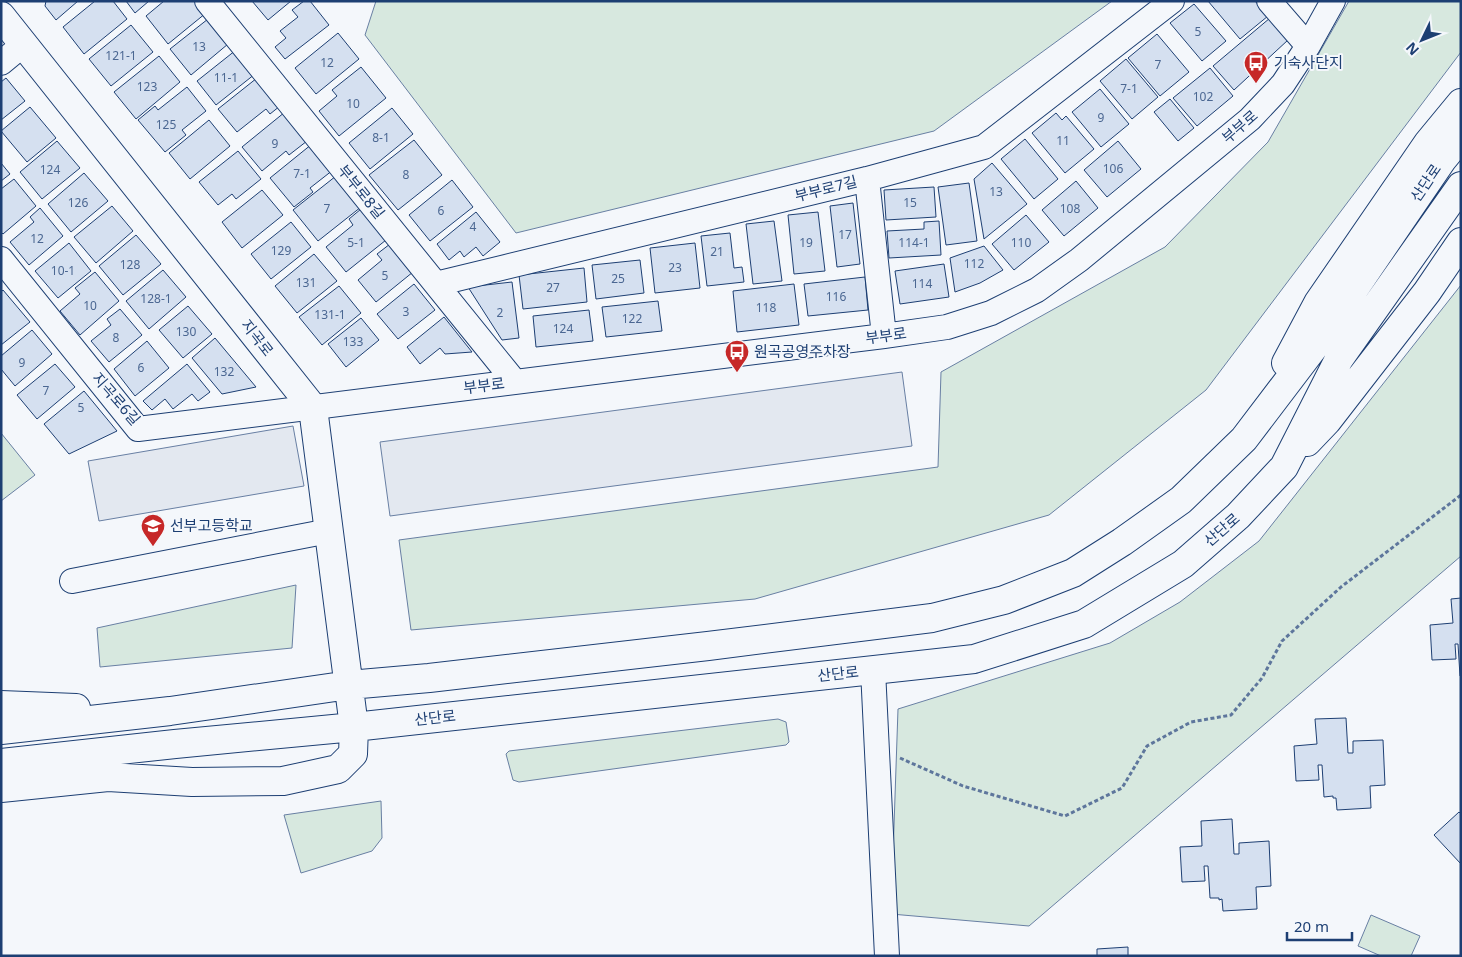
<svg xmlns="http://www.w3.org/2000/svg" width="1462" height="957" font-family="'Noto Sans','Noto Sans KR',sans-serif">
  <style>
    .green { fill: #d7e8df; stroke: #687fa3 }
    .parking { fill: #e3e8f0; stroke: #687fa3 }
    .building { fill: #d5e0f0; stroke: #1d3f73 }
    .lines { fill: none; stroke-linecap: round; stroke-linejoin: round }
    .minor-casing { stroke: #1d3f73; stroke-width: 26 }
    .major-casing { stroke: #1d3f73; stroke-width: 30 }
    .path { stroke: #5e769c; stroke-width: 3; stroke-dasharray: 4 2.5; stroke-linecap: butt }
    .minor { stroke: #f4f7fb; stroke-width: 24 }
    .major { stroke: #f4f7fb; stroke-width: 28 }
    .labels { text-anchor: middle; stroke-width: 4; stroke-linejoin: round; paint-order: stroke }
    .number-label { font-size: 12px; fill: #4b6792 }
    .poi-label { font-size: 15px; fill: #1d3f73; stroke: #f4f7fb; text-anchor: start }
    .street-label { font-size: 15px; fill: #1d3f73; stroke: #f4f7fb }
  </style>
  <rect width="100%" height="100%" fill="#f4f7fb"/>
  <path class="green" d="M376 1H1112L934 131 516 233 365 35Z
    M1349 1H1461V52L1206 390 1049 515 755 599 411 630 399 540 938 467 941 372 1165 247 1268 142Z
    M1461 285V556L1029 926 891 914 898 709 1110 643 1180 602 1259 541Z
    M1 433 35 475 1 501Z
    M296 585 292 648 100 667 97 628Z
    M778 719 786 722 789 742 786 745 519 782 513 780 506 754 509 751Z
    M381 801 382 838 372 851 301 873 284 815Z
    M1371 915 1420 936 1411 956H1381L1358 946Z"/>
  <path class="parking" d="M902 372 912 446 390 516 380 442Z
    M293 426 304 486 99 521 88 461Z"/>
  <path class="building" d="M46 1H78L56 20 45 6Z
    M95 1H113L127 19 84 54 63 27Z
    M126 1H149L135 13Z
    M164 1H197L206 13 168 44 146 16Z
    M252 1H291L268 20Z
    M304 1H310L329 25 285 59 275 47 286 38 280 31 298 17 292 10Z
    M1208 1H1255L1268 16 1240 39Z
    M1194 4 1226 41 1202 61 1170 23Z
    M1270 18 1288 40 1234 90 1213 66Z
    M208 19 228 44 191 75 170 49Z
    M131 25 153 52 111 86 89 59Z
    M338 33 359 59 316 94 295 68Z
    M1157 34 1189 72 1160 96 1128 58Z
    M236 50 255 74 216 105 197 81Z
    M159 56 180 82 136 119 114 92Z
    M1126 59 1158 97 1132 119 1100 81Z
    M361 67 386 98 339 136 319 111 337 96 332 90Z
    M1210 68 1233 96 1197 126 1173 98Z
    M6 78 25 101 1 120V82Z
    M257 78 280 106 270 114 266 109 237 132 218 109Z
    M187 87 206 111 182 130 186 135 165 152 138 120 155 106 158 110Z
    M1100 89 1129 124 1101 147 1072 112Z
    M1170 99 1194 128 1178 141 1154 112Z
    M30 107 56 138 27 162 1 131Z
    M392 108 413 134 370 169 349 143Z
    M285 112 307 141 289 155 286 151 262 171 242 147Z
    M1056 113 1062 120 1066 116 1094 149 1065 173 1032 133Z
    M209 120 230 146 190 179 169 153Z
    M1025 139 1058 179 1034 199 1001 159Z
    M414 140 442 175 398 210 369 175Z
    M57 141 80 168 42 199 20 172Z
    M1118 141 1141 169 1107 197 1084 170Z
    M312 144 333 170 310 188 313 192 294 207 270 178Z
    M238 151 261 179 236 199 232 194 218 205 199 182Z
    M1 163 10 174 1 181Z
    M992 163 1027 204 984 239 974 179Z
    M84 173 108 201 71 232 48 204Z
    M336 176 361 207 318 241 293 210Z
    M14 179 36 206 3 234 1 232V189Z
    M452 180 473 207 430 241 409 215Z
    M1076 181 1098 208 1064 236 1042 210Z
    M969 183 977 241 946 245 938 187Z
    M934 187 936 217 886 220 884 190Z
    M262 190 283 215 242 248 222 222Z
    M853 203 860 264 837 267 830 206Z
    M112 206 133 231 96 263 74 237Z
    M40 208 63 236 29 265 10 242 34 222 30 217Z
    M361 209 386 240 346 272 326 247 353 225 349 219Z
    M476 212 500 242 483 256 476 247 464 257 460 251 449 260 437 244Z
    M818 212 825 271 794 274 788 215Z
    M1026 215 1049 242 1014 270 992 244Z
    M774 221 782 281 753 284 746 224Z
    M939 221 941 255 889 258 887 231 924 229V222Z
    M291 222 311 247 271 279 251 254Z
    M730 233 734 268 742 267 744 282 707 286 701 236Z
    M136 235 161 264 123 295 99 266Z
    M69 243 91 271 58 298 35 271Z
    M695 243 700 288 655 293 650 248Z
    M390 244 413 272 376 302 358 280 382 260 377 254Z
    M984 246 1003 270 980 283 955 292 950 258Z
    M314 254 337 281 297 313 275 286Z
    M640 260 644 293 596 299 592 265Z
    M944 264 949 297 900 304 895 271Z
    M584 268 587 302 523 309 519 275Z
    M163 270 186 297 149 329 126 301Z
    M95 272 119 301 80 335 60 311 80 294 75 288Z
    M865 277 868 310 808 316 804 284Z
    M512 282 519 338 502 340 468 287Z
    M414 284 435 310 398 339 377 314Z
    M794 284 799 325 737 332 733 291Z
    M339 286 361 313 322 345 299 317Z
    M3 290 30 322 1 345V292Z
    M658 301 662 331 606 337 602 307Z
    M188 306 212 334 183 358 159 330Z
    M120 309 142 335 109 362 91 341 111 325 107 319Z
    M589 310 593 341 536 347 533 316Z
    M444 317 472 352 445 354 440 348 420 364 407 347Z
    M361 318 379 340 346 367 328 344Z
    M32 330 52 354 15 386 1 369V356Z
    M215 338 256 387 222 394 192 358Z
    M147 341 169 368 135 396 114 369Z
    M55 364 75 387 37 419 17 395Z
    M187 364 210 392 198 401 192 394 173 409 165 399 152 410 143 401Z
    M84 391 117 431 69 454 44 424Z
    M1461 598V676H1460L1458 644H1455L1456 659 1432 660 1430 625 1453 623 1451 599Z
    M1346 718 1348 753H1353V741L1383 740 1385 785 1370 786 1371 808 1337 810 1336 798H1333V796L1324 797 1322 765H1318L1319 780 1296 781 1294 746 1317 744 1315 719Z
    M1459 812 1461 814V864L1434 835Z
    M1232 819 1234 854H1239V843L1269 841 1271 886 1256 887 1257 909 1223 911 1222 899 1219 900V898H1210L1208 866H1204L1205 881 1182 882 1180 847 1202 846 1201 821Z
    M1128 947V956H1097V949Z"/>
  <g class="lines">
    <defs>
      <path id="minor" d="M207 1 515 382
        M1269 1 1308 46
        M1 63 24 44
        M867 179 884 336
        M1 259 138 429 884 336 947 327 991 313 1037 290 1079 260 1250 119 1283 84 1308 46 1333 1
        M436 284 867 179 984 147 1172 1
        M72 581 329 531
        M873 670 887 956"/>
      <path id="major" d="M1 16 313 408 354 727 353 754 338 769 283 781 192 782 108 777 1 788
        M1286 363 1318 303 1428 143 1461 103
        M1307 442 1327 421 1427 292 1461 242
        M1 705 76 708
        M1 730 170 711 349 685 429 678 708 646 932 618 1004 600 1073 573 1122 542 1181 500 1244 439 1320 339 1442 160 1461 137
        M1 763 175 744 354 727 974 659 1084 624 1183 564 1238 516 1284 467 1339 359 1461 186"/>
    </defs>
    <use href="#minor" class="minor-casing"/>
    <use href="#major" class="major-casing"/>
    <path class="path" d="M900 758 963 786 1065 816 1122 788 1147 746 1191 722 1231 715 1262 678 1282 641 1341 587 1461 495"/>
    <use href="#minor" class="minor"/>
    <use href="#major" class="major"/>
  </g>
  <defs>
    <symbol id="bus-pin" viewBox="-11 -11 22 30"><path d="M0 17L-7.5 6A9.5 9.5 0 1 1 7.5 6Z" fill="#c62828" stroke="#f4f7fb"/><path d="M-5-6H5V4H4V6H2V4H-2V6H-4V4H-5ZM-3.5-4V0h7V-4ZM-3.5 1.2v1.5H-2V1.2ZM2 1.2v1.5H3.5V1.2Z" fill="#fff"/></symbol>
    <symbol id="school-pin" viewBox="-11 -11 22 30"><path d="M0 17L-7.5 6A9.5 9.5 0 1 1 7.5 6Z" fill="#c62828" stroke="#f4f7fb"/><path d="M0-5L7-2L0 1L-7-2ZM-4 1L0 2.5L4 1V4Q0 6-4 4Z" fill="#fff"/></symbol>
  </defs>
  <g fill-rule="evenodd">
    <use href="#bus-pin" x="1242" y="49" width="28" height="38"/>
    <use href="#bus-pin" x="723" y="338" width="28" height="38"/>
    <use href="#school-pin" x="139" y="512" width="28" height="38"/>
  </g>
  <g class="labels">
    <g class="number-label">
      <text x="1198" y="36">5</text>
      <text x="199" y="51">13</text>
      <text x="121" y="60">121-1</text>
      <text x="327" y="67">12</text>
      <text x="1158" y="69">7</text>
      <text x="226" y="82">11-1</text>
      <text x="147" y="91">123</text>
      <text x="1129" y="93">7-1</text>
      <text x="1203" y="101">102</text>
      <text x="353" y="108">10</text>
      <text x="1101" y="122">9</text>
      <text x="166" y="129">125</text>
      <text x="381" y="142">8-1</text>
      <text x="1063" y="145">11</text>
      <text x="275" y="148">9</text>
      <text x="1113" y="173">106</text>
      <text x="50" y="174">124</text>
      <text x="302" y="178">7-1</text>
      <text x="406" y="179">8</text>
      <text x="996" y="196">13</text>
      <text x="78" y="207">126</text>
      <text x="910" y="207">15</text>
      <text x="327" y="213">7</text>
      <text x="1070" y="213">108</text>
      <text x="441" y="215">6</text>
      <text x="473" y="231">4</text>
      <text x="845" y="239">17</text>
      <text x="37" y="243">12</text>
      <text x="356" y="247">5-1</text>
      <text x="806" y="247">19</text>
      <text x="914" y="247">114-1</text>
      <text x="1021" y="247">110</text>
      <text x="281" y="255">129</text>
      <text x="717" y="256">21</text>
      <text x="974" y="268">112</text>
      <text x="130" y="269">128</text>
      <text x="675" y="272">23</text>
      <text x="63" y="275">10-1</text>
      <text x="385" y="280">5</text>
      <text x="618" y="283">25</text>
      <text x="306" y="287">131</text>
      <text x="922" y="288">114</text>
      <text x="553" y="292">27</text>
      <text x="836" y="301">116</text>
      <text x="156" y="303">128-1</text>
      <text x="90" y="310">10</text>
      <text x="766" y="312">118</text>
      <text x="406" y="316">3</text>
      <text x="500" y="317">2</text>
      <text x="330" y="319">131-1</text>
      <text x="632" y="323">122</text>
      <text x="563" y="333">124</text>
      <text x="186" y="336">130</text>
      <text x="116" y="342">8</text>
      <text x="353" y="346">133</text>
      <text x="22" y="367">9</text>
      <text x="141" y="372">6</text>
      <text x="224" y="376">132</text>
      <text x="46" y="395">7</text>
      <text x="81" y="412">5</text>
    </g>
    <g class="poi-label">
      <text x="1274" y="68">기숙사단지</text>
      <text x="754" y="357">원곡공영주차장</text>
      <text x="170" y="531">선부고등학교</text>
    </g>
    <g class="street-label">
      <text transform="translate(1240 127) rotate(-41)" y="5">부부로</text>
      <text transform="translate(1426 183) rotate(-56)" y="5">산단로</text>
      <text transform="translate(826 189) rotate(-14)" y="5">부부로7길</text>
      <text transform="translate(361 192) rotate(51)" y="5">부부로8길</text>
      <text transform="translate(886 336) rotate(-8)" y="5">부부로</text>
      <text transform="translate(257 338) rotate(52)" y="5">지곡로</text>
      <text transform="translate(484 386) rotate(-7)" y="5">부부로</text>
      <text transform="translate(116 399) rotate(49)" y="5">지곡로6길</text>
      <text transform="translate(1222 530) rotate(-41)" y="5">산단로</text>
      <text transform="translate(838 674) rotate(-6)" y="5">산단로</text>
      <text transform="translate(435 718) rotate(-6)" y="5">산단로</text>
    </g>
  </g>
  <rect width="1462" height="957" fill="none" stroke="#1d3f73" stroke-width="5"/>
  <g transform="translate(1422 40) rotate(227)" stroke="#f4f7fb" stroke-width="4" paint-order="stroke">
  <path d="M0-4L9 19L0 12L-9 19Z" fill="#1d3f73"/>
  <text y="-8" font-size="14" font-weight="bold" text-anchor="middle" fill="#1d3f73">N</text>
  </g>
  <path d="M1287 932v8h65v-8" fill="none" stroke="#1d3f73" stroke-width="2.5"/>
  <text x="1294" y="932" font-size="15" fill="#1d3f73" stroke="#f4f7fb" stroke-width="4" paint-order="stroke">20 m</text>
</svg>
